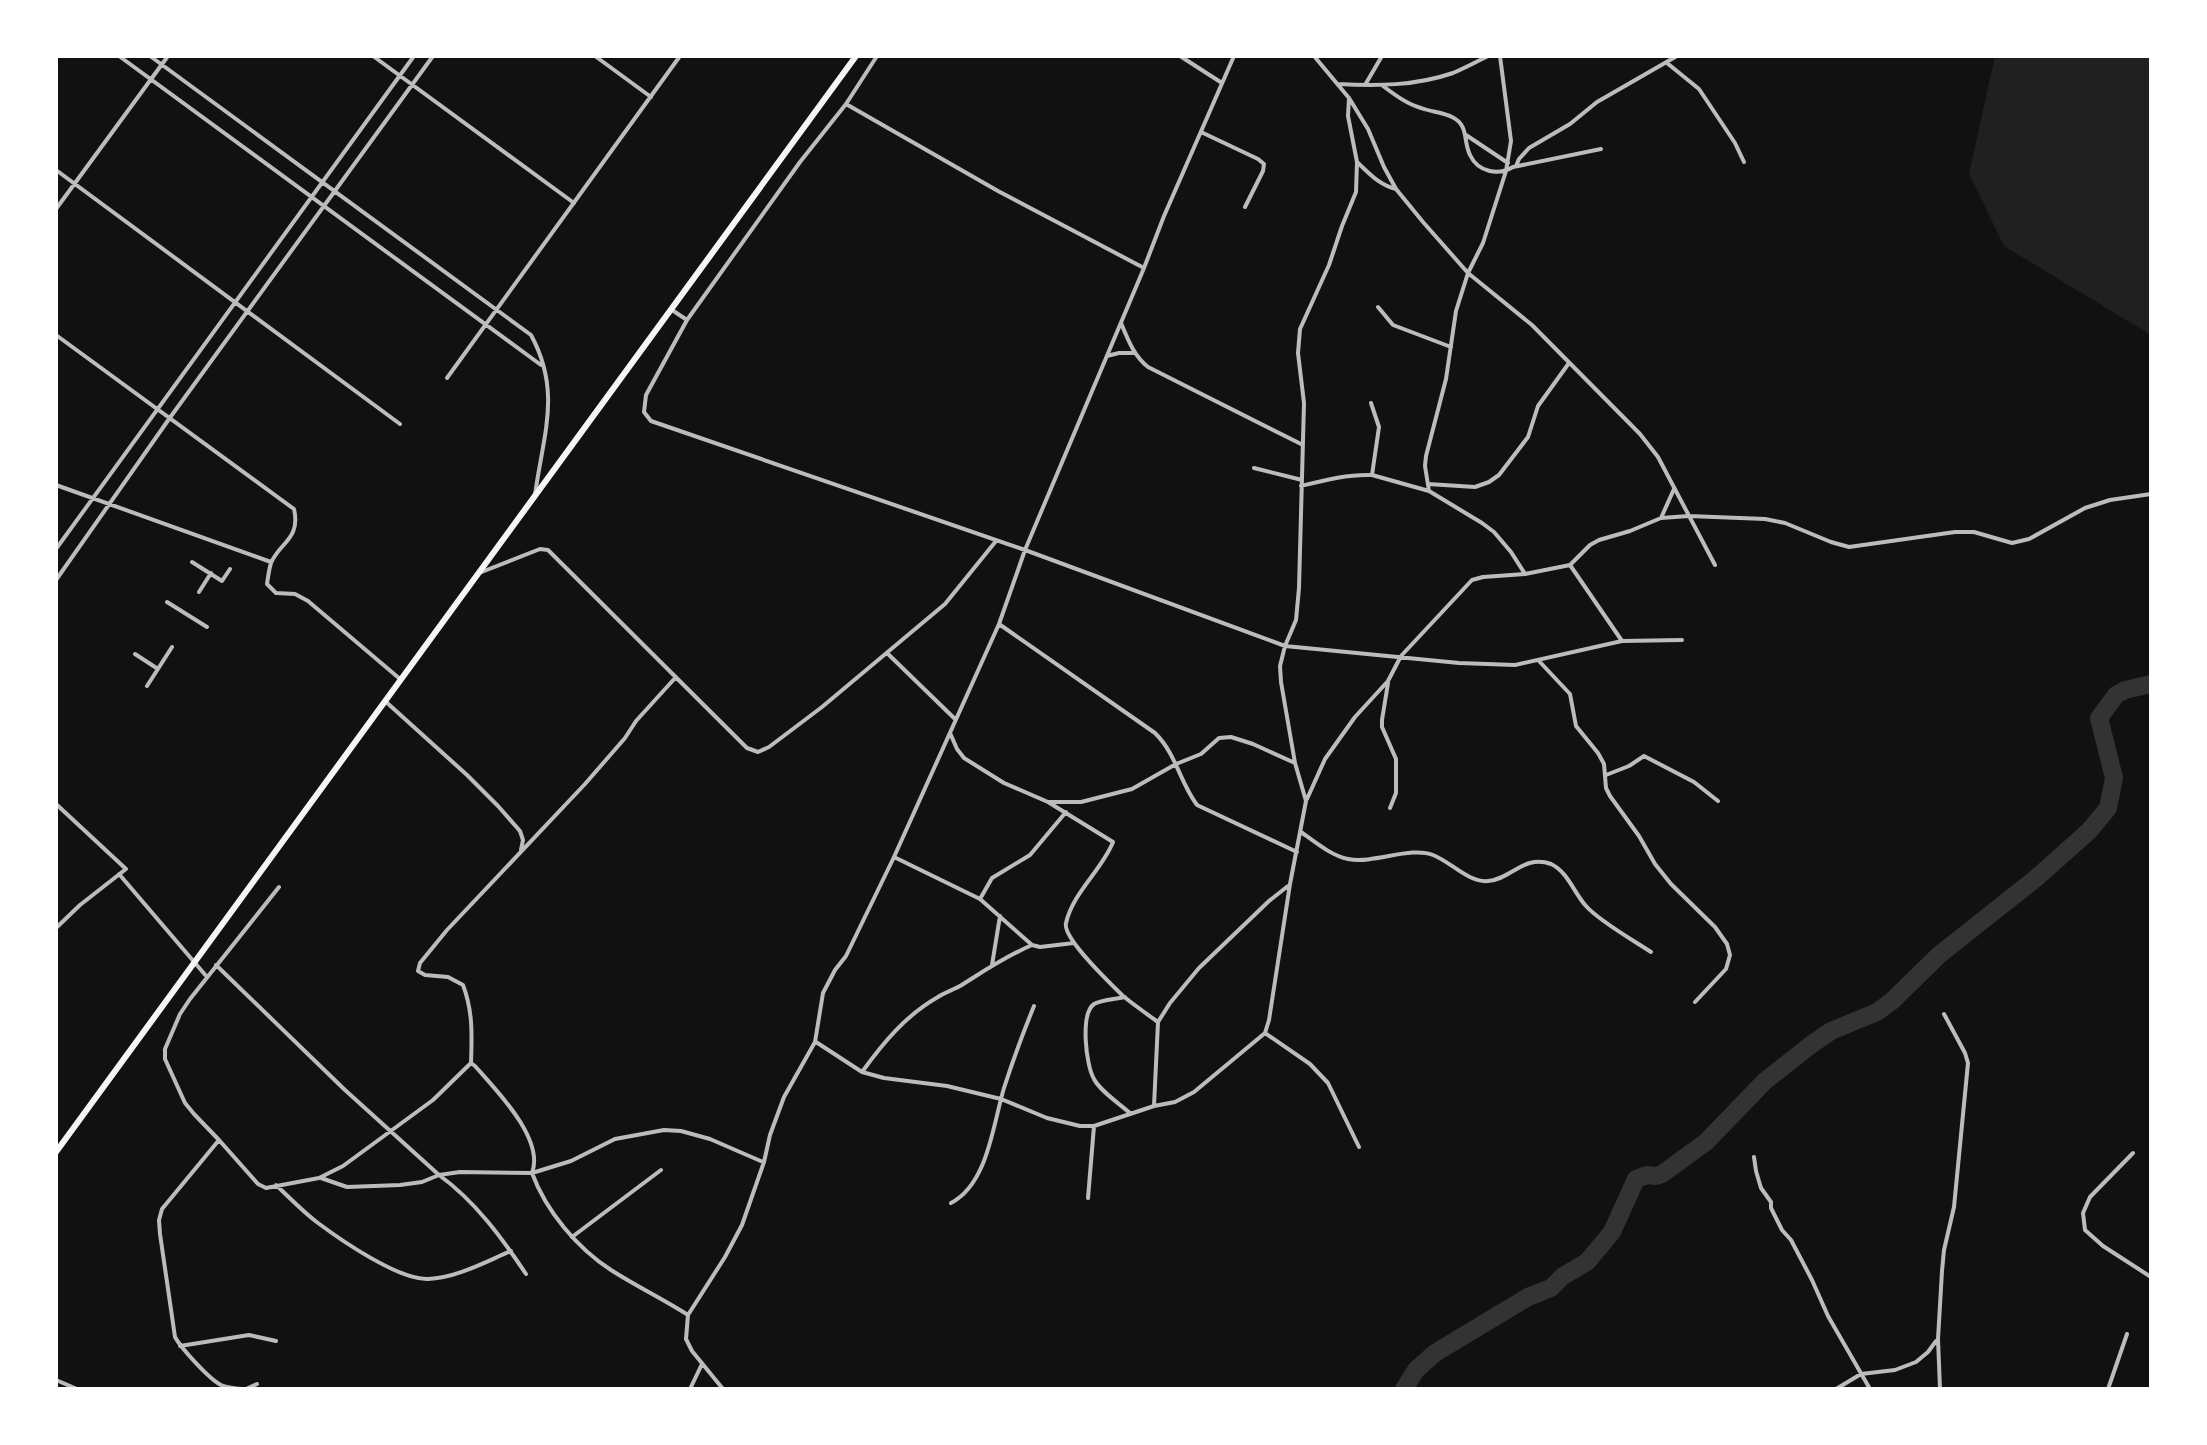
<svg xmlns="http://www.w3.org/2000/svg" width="2207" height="1445" font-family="'IBM Plex Serif',serif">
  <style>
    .green { fill: #202020 }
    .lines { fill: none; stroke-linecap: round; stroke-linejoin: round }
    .river { stroke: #333; stroke-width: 18 }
    .minor { stroke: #bcbcbc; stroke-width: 4 }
    .primary { stroke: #f5f5f5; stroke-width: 6 }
  </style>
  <rect width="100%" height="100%" fill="#111"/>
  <path class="green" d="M1995 56H2151V335L2004 246 1969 174Z"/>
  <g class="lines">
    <path class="river" d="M1404 1389 1416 1370 1435 1353 1528 1297 1551 1288 1563 1276 1587 1262 1612 1232 1636 1179 1647 1175 1656 1176 1662 1174 1706 1142 1765 1081 1812 1044 1831 1031 1877 1012 1892 1001 1939 955 2035 879 2089 831 2108 808 2114 778 2099 718 2116 695 2125 690 2151 684"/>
    <path class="minor" d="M119 56 541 365
      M150 56 531 335C562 392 543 435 535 495
      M373 56 574 203
      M595 56 651 97
      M1180 56 1222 83
      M1314 56 1349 98 1368 129 1384 167 1396 189 1423 222 1468 273 1532 325 1640 434 1658 457 1715 565
      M1667 63 1699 89 1735 143 1744 162
      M1338 84C1377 86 1415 86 1453 73 1465 68 1476 62 1488 56
      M1365 85 1382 56
      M1383 86C1395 95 1407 104 1421 108 1431 112 1443 112 1452 117 1469 125 1463 141 1470 155 1478 172 1498 176 1513 167L1601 149
      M846 104 877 56
      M1201 132 1258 159 1264 164 1263 171 1245 207
      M1466 135 1508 163
      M1357 162C1370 174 1379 185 1396 189
      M1516 166 1519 159 1529 148 1570 124 1597 102 1677 56
      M56 170 400 424
      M56 209 168 56
      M1144 268 998 191 846 104 800 162 687 320 646 395 644 412 651 421 1025 550 1285 646 1459 663 1515 665 1622 641 1682 640
      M1378 307 1393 325 1451 347
      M672 310 687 320
      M1121 323C1128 340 1134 356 1148 367L1303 445
      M56 335 294 509C301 539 279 543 271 563 269 569 268 578 267 584L276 593 295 594 308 601 400 679
      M1107 356 1119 353H1135
      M447 378 680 56
      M1371 403 1379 427 1372 475
      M1254 468 1302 480
      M1428 484 1475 487 1489 482 1499 475 1528 437 1538 406 1569 363
      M56 485 271 562
      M1301 486C1325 480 1348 474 1372 475L1429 491 1482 523 1494 532 1511 552 1525 574
      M1429 491 1425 466 1426 456 1446 379 1456 311 1468 273 1483 243 1506 171 1511 141 1500 56
      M1661 518 1674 489
      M56 549 414 56
      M192 562 222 581 230 569
      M1570 565 1622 641
      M479 573 540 549 548 550 747 748 758 752 769 747 822 707 945 604 996 541
      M56 580 169 419 433 56
      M199 592 211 573
      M167 602 207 627
      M999 624 1155 733C1177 755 1179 781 1197 805L1297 852
      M887 653 954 718
      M135 654 158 669
      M1539 661 1570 694 1576 726 1598 753 1604 764 1606 788 1610 796 1639 836 1655 864 1671 884 1715 927 1727 944 1730 955 1726 969 1695 1002
      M1388 683 1382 720V727L1396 759V793L1390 808
      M147 686 172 647
      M385 701 467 775 498 806 520 831 523 840 521 850
      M950 733 957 749 964 758 1004 783 1048 802H1081L1132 789 1176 764 1201 754 1219 738 1231 737 1253 744 1295 763
      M1606 775 1629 766 1644 756 1694 782 1718 801
      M1307 799 1325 759 1355 717 1388 681 1401 656 1472 580 1483 577 1525 574 1570 565 1590 545 1599 540 1630 531 1661 518 1689 516 1765 519 1785 523 1831 542 1849 547 1955 532H1974L2012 543 2029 539 2085 508 2110 500 2151 494
      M1048 802 1113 842C1102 870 1073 892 1066 923 1062 938 1111 984 1123 996 1134 1005 1147 1014 1158 1022
      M56 804 126 869 80 905 56 928
      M1301 832C1315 842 1332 856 1348 859 1375 864 1410 846 1433 855 1451 862 1469 883 1488 881 1510 880 1524 854 1551 864 1568 872 1574 893 1586 906 1599 921 1633 940 1651 952
      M894 857 980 899 1032 945 1040 947 1074 943
      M119 874 207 977
      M279 887 190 999 180 1014 165 1049V1059L185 1103 194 1114 219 1140 258 1184 266 1188 319 1178 343 1166 433 1100 471 1063 475 1066C496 1090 545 1139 532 1173 546 1211 577 1248 611 1270 636 1286 663 1299 688 1315
      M980 899 992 878 1030 855 1066 812
      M216 965 345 1090 439 1175C475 1201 502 1238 526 1274
      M992 965 1000 916
      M1125 997C1116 999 1100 1000 1094 1004 1080 1014 1086 1066 1094 1079 1100 1091 1120 1104 1131 1114
      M1265 1033 1310 1064 1328 1083 1359 1147
      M816 1042 862 1072 884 1078 947 1086 1001 1099 1047 1118 1080 1126H1094L1154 1106 1175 1102 1194 1092 1265 1033 1269 1020 1290 884 1306 801 1295 763 1281 682 1280 666 1285 646 1296 620 1299 588 1304 403 1298 353 1300 329 1329 265 1342 226 1356 192 1357 162 1348 116 1349 98
      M471 1063C472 1036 473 1011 463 985L448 977 425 975 418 971 420 963 447 930 585 784 625 738 636 721 676 677
      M862 1072C883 1043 906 1015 938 997 945 992 953 990 960 986 984 971 1006 956 1032 945
      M1154 1106 1158 1022 1170 1003 1199 968 1269 901 1288 886
      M219 1140 162 1209 159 1220 160 1234 175 1337C181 1348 209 1379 221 1385 227 1388 234 1388 241 1389
      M2133 1153 2090 1197 2083 1213 2085 1230 2103 1246 2151 1277
      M1754 1157 1756 1171 1761 1188 1771 1202V1208L1782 1230 1791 1240 1812 1280 1828 1316 1870 1389
      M321 1178 347 1187 400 1185 422 1182 439 1175 460 1172 532 1173 571 1161 615 1139 664 1130 681 1131 710 1139 763 1162
      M276 1185C290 1198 303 1212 318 1223 342 1241 399 1280 428 1279 456 1278 485 1262 511 1251
      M1088 1198 1094 1126
      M951 1203C988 1184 993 1124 1004 1088 1013 1060 1023 1033 1034 1006
      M572 1237 661 1170
      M180 1346 249 1335 276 1341
      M56 1380 77 1389
      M246 1389 257 1384
      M690 1389 702 1364
      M723 1389 692 1351 686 1339 688 1315 725 1257 742 1225 764 1162 770 1135 784 1097 815 1042 823 993 835 970 846 956 894 857 999 624 1025 550 1144 268 1164 216 1234 56
      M1836 1389 1861 1374 1895 1370 1916 1362 1928 1352 1936 1341
      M1940 1389 1938 1339 1942 1271 1944 1250 1954 1207 1968 1063 1965 1053 1944 1014
      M2108 1389 2127 1334"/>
    <path class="primary" d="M56 1152 856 56"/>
  </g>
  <rect width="2207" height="1445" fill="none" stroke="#ffffff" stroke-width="116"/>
</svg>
